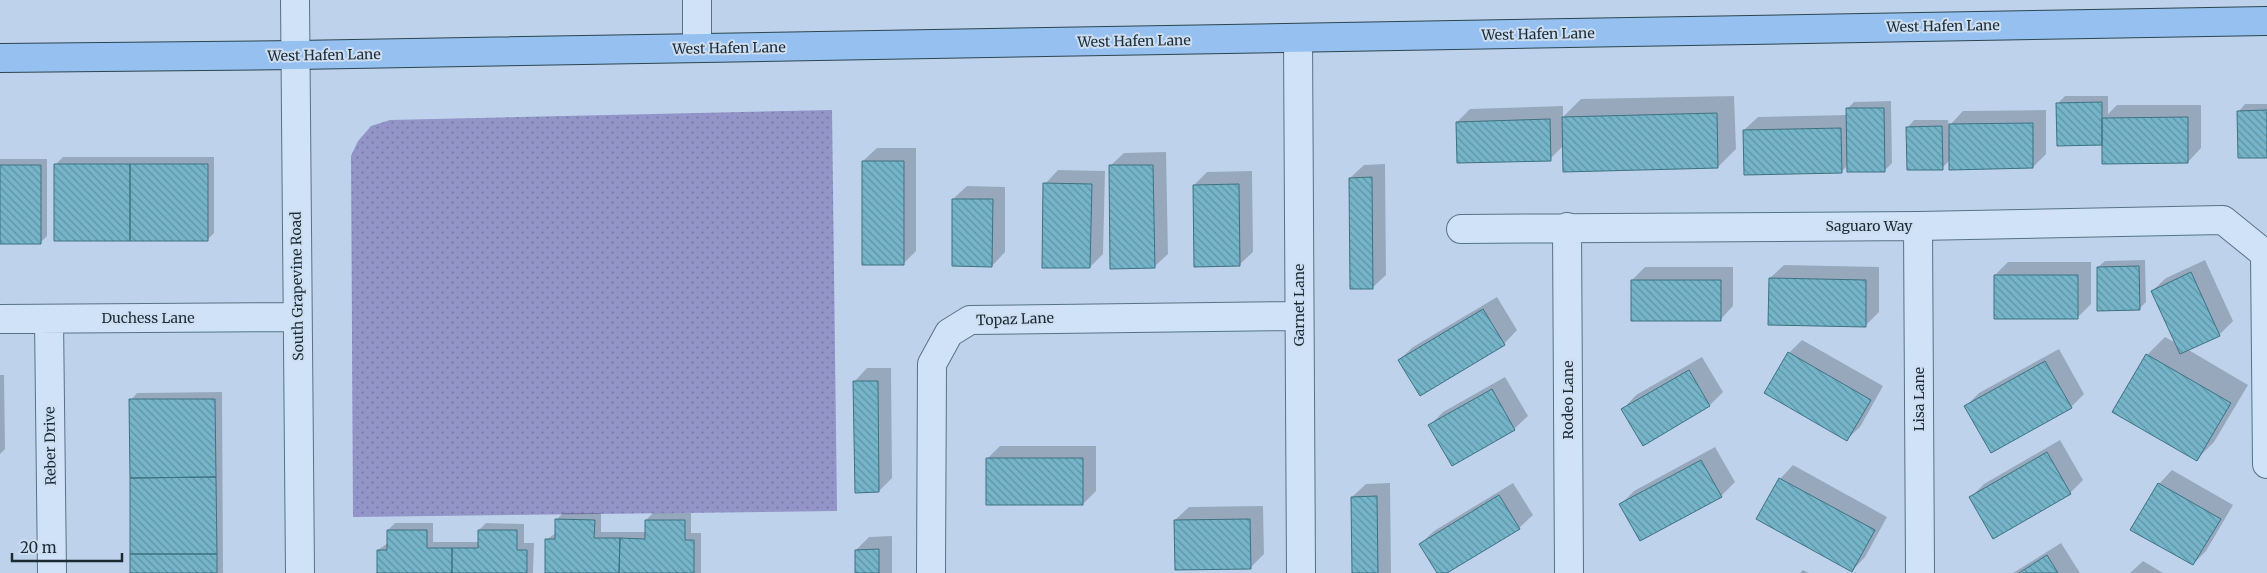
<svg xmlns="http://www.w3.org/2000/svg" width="2267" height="573" font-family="Merriweather,serif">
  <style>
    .grass { fill: url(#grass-dots) }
    .shadow { fill: #0003 }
    .building { fill: url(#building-back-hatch); stroke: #3e7281 }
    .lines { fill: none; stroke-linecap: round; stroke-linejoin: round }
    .minor-casing { stroke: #577383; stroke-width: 30 }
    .major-casing { stroke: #2c4550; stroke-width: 30 }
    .minor { stroke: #d0e2f7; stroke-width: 28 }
    .major { stroke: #95c0ef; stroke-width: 28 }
    .labels { text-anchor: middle; stroke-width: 4; stroke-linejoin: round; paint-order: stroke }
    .street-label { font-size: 14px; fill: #1c2b33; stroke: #cddef3 }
  </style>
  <defs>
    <pattern id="grass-dots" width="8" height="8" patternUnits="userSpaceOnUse" patternTransform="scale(1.25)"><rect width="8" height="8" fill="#9395c9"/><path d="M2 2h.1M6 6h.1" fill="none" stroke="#777aa4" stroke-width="1.8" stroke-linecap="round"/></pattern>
    <pattern id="building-back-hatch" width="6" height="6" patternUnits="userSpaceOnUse" patternTransform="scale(1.25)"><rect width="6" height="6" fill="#75b4c9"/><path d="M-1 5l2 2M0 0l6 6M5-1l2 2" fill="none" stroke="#5f93a4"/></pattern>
  </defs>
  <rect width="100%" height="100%" fill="#bed3eb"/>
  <path class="grass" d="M832 110 837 511 353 517 351 156 358 141 371 126 390 120Z"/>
  <path class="shadow" d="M1734 96 1736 149 1718 167 1563 146 1550 159 1457 122 1470 109 1563 106V117L1581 99Z
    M2065 96H2108V114L2117 105H2201V148L2188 162 2104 143 2058 103Z
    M1891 101 1892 163 1885 170 1848 165 1841 172 1744 130 1758 117 1847 115V109L1854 102Z
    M2245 104H2267V156L2239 111Z
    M2046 110V154L2033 167 1950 160 1942 168 1908 127 1914 120H1948L1949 126 1963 111Z
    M877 148H916V251L903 264 863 161Z
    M1166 152 1168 254 1154 267 1110 166 1124 153Z
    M63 157H214V233L207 240 56 164Z
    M0 159H47V236L40 243H0Z
    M1385 164 1386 275 1372 288 1350 178 1364 165Z
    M1058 170 1105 171 1103 254 1090 267 1045 184Z
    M1252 171 1253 252 1239 265 1194 185 1207 172Z
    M967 186 1005 187V252L992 266 953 199Z
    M2145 260 2146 302 2139 309 2098 267 2105 261Z
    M2205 260 2233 321 2219 335 2187 349 2248 385 2214 442 2196 460 2147 355 2165 337 2176 343 2152 291 2166 278Z
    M2008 262H2091V304L2078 317 1995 275Z
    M1784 265 1879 267V312L1865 326 1770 278Z
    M1645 267H1733V306L1720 320 1632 280Z
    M1497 297 1517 330 1504 344 1399 360 1413 347Z
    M1802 340 1883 386 1860 427 1846 440 1789 353Z
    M2059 349 2084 394 2071 407 1966 406 1979 393Z
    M1702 357 1723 392 1710 405 1623 409 1636 395Z
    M867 368H891L892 478 879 491 854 382Z
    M0 375H4L5 449 0 454Z
    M1505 377 1528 416 1514 429 1452 465 1430 425 1443 412Z
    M222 392 223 573H132L131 400 137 393Z
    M2060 440 2083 480 2070 493 1970 498 1984 484Z
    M1000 446H1096V491L1083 504 987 459Z
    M1715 447 1735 482 1721 496 1621 504 1634 491Z
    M1793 465 1887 517 1865 557 1852 571 1780 479Z
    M2172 470 2233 505 2206 551 2193 564 2159 484Z
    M1390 483 1391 573H1353L1352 497 1366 484Z
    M1513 483 1533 515 1519 528 1445 573H1439L1420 544 1434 531Z
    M1263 506 1264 554 1250 568 1175 520 1189 507Z
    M563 513H601V532H646V520L653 513H691V533H701V573H546V540L556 533V520Z
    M395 523H433V542H479V530L486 523 524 524V543H534L533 573H378V550L388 543V530Z
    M892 536V573H856V550L869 537Z
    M2061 543 2080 573H2013Z
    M2143 561 2163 573H2130Z
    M1803 570 1809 573H1800Z"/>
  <path class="building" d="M2102 102V145L2057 146 2056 103Z
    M1846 108H1884L1885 172H1847Z
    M2267 110V158H2238L2237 111Z
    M1717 113 1718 168 1563 172 1562 117Z
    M2188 117V163L2102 164V118Z
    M1550 119 1551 161 1457 163 1456 122Z
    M2033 123V168L1949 170V124Z
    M1942 126 1943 170H1907L1906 127Z
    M1841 128 1842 173 1744 175 1743 130Z
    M862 161H904V265H862Z
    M54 164H130V241H54Z
    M130 164H208V241H130Z
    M0 165H41V244H0Z
    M1109 165H1153L1155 268 1110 269Z
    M1372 177 1373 289H1350L1349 178Z
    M1043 183 1092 184 1090 268H1042Z
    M1239 184 1240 266 1194 267 1193 185Z
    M952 199H993L992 267 952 266Z
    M2139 266 2140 310 2097 311V267Z
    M2191 272 2220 336 2180 354 2151 291Z
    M1994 275H2078V319H1994Z
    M1769 278 1866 280V327L1768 325Z
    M1631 280H1721V321H1631Z
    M1483 309 1505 345 1420 396 1398 360Z
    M1788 352 1871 400 1847 441 1764 393Z
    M2146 354 2231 403 2197 461 2112 412Z
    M2045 361 2072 408 1991 453 1964 406Z
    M1689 370 1710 406 1643 446 1621 409Z
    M853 381H878L879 492 855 493Z
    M1492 389 1515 430 1452 466 1428 425Z
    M129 399H215L216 477 130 478Z
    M2047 452 2071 494 1993 539 1969 497Z
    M986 458H1083V505H986Z
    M1701 460 1722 497 1640 541 1619 504Z
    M216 477 217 554H130V478Z
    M1779 478 1875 530 1852 572 1756 519Z
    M2158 483 2221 519 2193 565 2130 530Z
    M1499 495 1520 529 1447 573H1437L1419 544Z
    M1377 496 1378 573H1352L1351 497Z
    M555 519 595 520 594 538H620L619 573H545V539H555Z
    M1250 519 1251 569 1175 570 1174 520Z
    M645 520H685V540H694V573H619L620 538 645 539Z
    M387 530H427V548H452V573H377V550H387Z
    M478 530H517V550H527V573H452V548H478Z
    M879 549V573H855V550Z
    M130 554H217V573H130Z
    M2047 555 2058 573H2019Z"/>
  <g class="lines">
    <defs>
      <path id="minor" d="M295 0 300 573
        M1298 38 1301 573
        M697 48V0
        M1918 226 1920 573
        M1567 227 1569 573
        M1461 229 1918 226 2223 220 2265 254 2267 464
        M0 319 297 317
        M49 319 52 573
        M931 573 932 364 949 333 970 320 1299 316"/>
      <path id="major" d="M0 58 296 55 2267 21"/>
    </defs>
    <use href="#minor" class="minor-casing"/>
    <use href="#major" class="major-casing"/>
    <use href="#minor" class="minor"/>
    <use href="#major" class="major"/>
  </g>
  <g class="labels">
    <g class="street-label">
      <text transform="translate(1943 26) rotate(-1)" y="5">West Hafen Lane</text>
      <text transform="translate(1538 34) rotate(-1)" y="5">West Hafen Lane</text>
      <text transform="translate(1134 41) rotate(-1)" y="5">West Hafen Lane</text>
      <text transform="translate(729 48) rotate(-1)" y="5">West Hafen Lane</text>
      <text transform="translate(324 55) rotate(-1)" y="5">West Hafen Lane</text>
      <text x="1869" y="231">Saguaro Way</text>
      <text transform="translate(297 286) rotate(-91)" y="5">South Grapevine Road</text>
      <text transform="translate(1299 305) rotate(-90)" y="5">Garnet Lane</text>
      <text x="148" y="323">Duchess Lane</text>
      <text transform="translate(1015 319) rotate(-2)" y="5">Topaz Lane</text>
      <text transform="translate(1919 399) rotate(-90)" y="5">Lisa Lane</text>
      <text transform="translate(1568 400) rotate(-90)" y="5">Rodeo Lane</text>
      <text transform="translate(50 446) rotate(-91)" y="5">Reber Drive</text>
    </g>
  </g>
  <path d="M12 553v8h110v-8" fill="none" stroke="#1c2b33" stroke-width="2.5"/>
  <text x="20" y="553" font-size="15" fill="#1c2b33" stroke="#cddef3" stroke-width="4" paint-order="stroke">20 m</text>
</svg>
